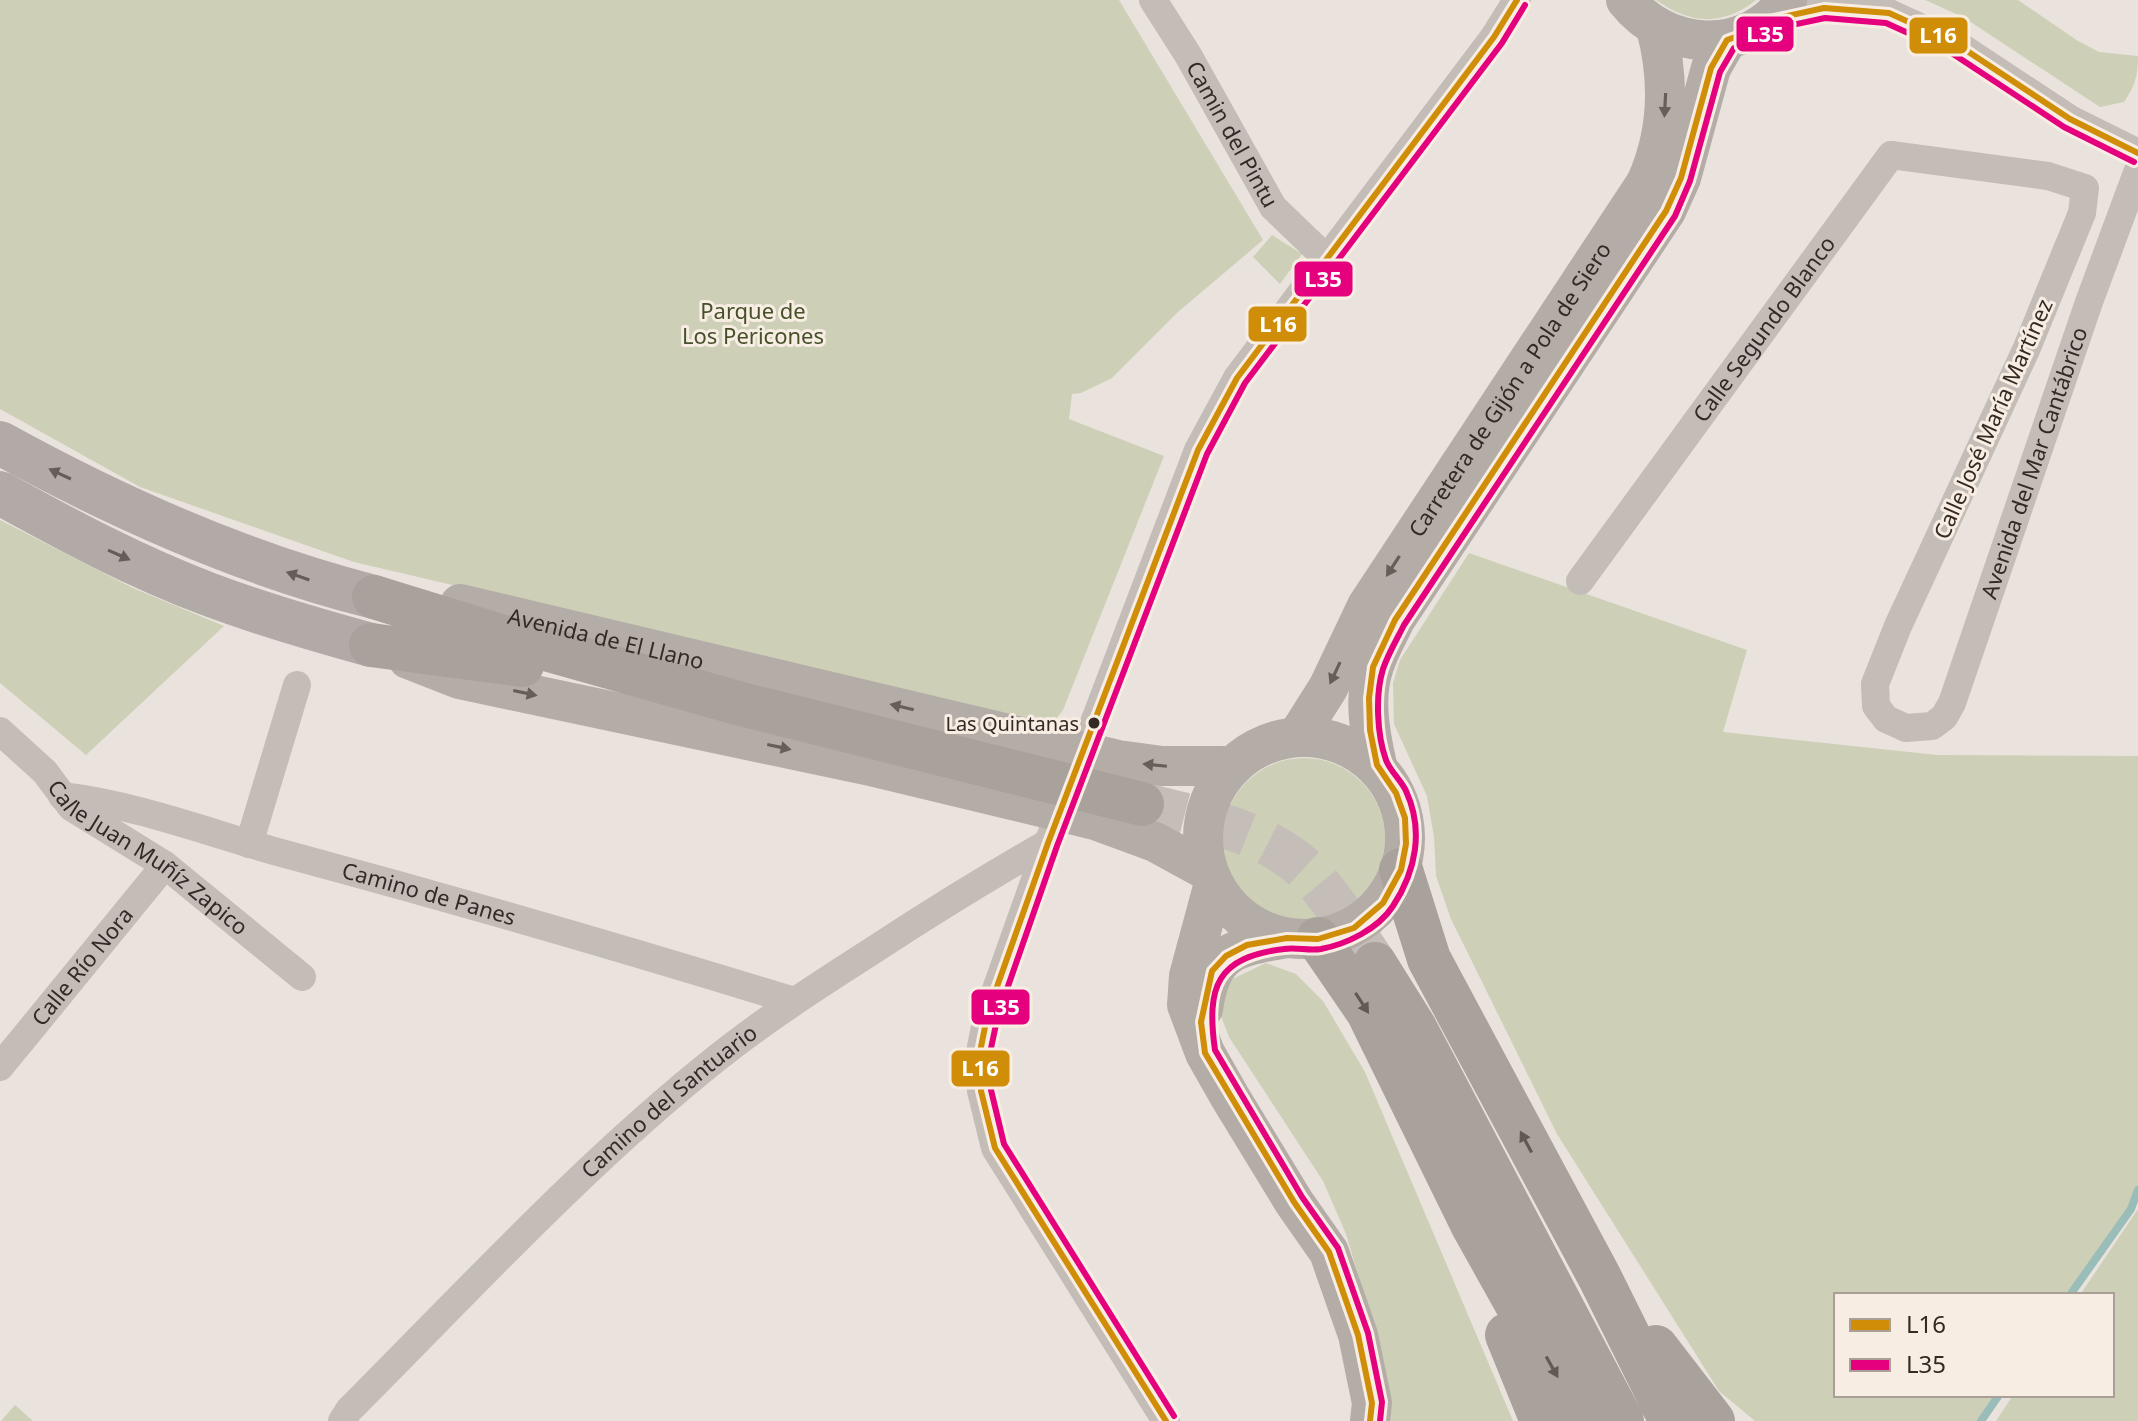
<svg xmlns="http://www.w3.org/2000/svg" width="2138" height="1421" font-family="'Noto Sans',sans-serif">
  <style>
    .green { fill: #cdcfb7 }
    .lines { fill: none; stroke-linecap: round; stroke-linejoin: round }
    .stream { stroke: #9abdba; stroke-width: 8 }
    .highway-tunnel { stroke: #c5beb8; stroke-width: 44; stroke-dasharray: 44 22; stroke-linecap: butt }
    .street { stroke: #c3bcb7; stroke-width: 28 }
    .secondary { stroke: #b4aca7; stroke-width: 40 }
    .primary { stroke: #b2aaa6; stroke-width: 44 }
    .highway { stroke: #a9a29c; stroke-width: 44 }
    .bus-1-casing { stroke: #f8ede3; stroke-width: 12 }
    .bus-2-casing { stroke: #f8ede3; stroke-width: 12 }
    .bus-1 { stroke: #d08d07; stroke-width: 6 }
    .bus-2 { stroke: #e5007d; stroke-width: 6 }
    .oneway { fill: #675d59 }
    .oneway2 { fill: #665d59 }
    .oneway3 { fill: #625955 }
    .bus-dot { fill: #332925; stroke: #f8ede3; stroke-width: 3 }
    .labels { text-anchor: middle; stroke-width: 6; stroke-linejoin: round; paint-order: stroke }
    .bus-label { font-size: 20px; fill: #332925; stroke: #f8ede3; text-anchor: end }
    .street-label { font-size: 22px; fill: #332925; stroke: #f8ede3 }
    .park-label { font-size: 22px; fill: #46512a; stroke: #f8ede3 }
    .line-badge { stroke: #f8ede3; stroke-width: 3 }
    .badge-label { font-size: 22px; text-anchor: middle; font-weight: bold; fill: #fff }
  </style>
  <rect width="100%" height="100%" fill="#eae3dd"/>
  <path class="green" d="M0 0H1119L1263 240 1178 312 1112 378 1081 393 1072 394 1069 419 1164 456 1063 710 1051 725 354 562 140 487 0 409Z
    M1656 0H1756C1722 27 1690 24 1656 0Z
    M1925 0H2018L2078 41 2099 52 2138 56C2138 75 2135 86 2124 102L2100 107 1963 17Z
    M1272 235 1302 254 1280 284 1253 257Z
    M0 520 133 588 224 626 86 755 0 683Z
    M1469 553 1747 650 1723 732 1937 755 2138 756V1190L2131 1209 2070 1295H1836V1395H1999L1981 1421H1755L1719 1391 1557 1134 1451 919 1436 876 1434 837 1427 796 1394 724 1393 683 1400 660Z
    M1223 839a81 81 0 1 1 162 0a81 81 0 1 1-162 0Z
    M1266 963 1296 974 1323 1001 1365 1072 1513 1421H1382L1379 1345 1346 1234 1323 1181 1229 1037 1217 1006 1228 981Z
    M2138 1209V1421H1996L2013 1395H2112V1295H2080Z
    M15 1405 33 1421H1Z"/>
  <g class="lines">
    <path class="stream" d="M2070 1295 2131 1209 2138 1190
      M1981 1421 1999 1395"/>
    <path class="highway-tunnel" d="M1142 804C1199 819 1268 831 1310 874 1335 901 1354 934 1375 964"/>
    <g class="street">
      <path id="s1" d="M1153 0 1188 55 1273 207 1326 258"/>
      <path d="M1869 0 1889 13 1955 43 2070 119 2138 153"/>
      <path d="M1769 20 1824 8 1889 13"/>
      <path id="s2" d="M1580 581 1891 155 2048 176 2085 188 2082 213 2026 350 1898 626 1875 684 1876 706 1886 719 1906 728 1932 726 1944 717 1952 703 2089 302 2138 170"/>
      <path id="s3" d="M0 731 45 772 71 807 165 865 302 977"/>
      <path id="s4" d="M62 796C138 805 212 834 285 854 456 900 625 949 794 1001"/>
      <path d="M249 844 297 685"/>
      <path id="s5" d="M0 1067 165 865"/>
      <path id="s6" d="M342 1421 349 1410C468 1291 585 1163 717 1058 766 1019 819 985 872 951 930 913 988 877 1048 843"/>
      <path d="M1166 1421 995 1148 981 1091 980 1052 988 1012 1048 843 1198 450 1237 378 1494 37 1517 0"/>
    </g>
    <g class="secondary">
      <path d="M1626 0C1667 52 1747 56 1787 0"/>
      <path id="s7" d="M460 604 1118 760 1162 766H1233"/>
      <path d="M408 659 459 679 875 767 1095 820 1155 842 1208 871"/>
      <circle cx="1304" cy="838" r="101"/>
      <path id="s8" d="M1297 737 1328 688 1367 606 1646 183C1669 132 1670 81 1656 28"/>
      <path d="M1377 765C1370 734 1363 697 1374 666 1379 650 1388 635 1395 620L1666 211 1681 178 1711 68 1727 40"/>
      <path d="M1213 887 1189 976 1187 1005 1205 1053 1230 1097 1294 1202 1329 1252 1358 1335 1372 1403 1370 1421"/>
      <path d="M1203 1009C1211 951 1234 947 1287 938"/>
    </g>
    <path class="primary" d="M0 443C118 508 243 564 374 597
      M0 493C67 530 136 567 208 594 261 614 316 630 371 645"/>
    <path class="highway" d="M374 597 507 638 741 704 1142 804
      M371 645 522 665
      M1401 870 1429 959 1600 1278 1671 1421
      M1318 939 1368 1012 1473 1226 1582 1421
      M1375 964 1415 1028 1622 1421
      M1507 1335 1542 1421
      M1656 1347 1713 1421"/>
    <defs>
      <path id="bus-1" d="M1166 1421 995 1148 981 1091 980 1052 988 1012 1048 843 1198 450 1237 378 1494 37 1517 0
        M1370 1421 1372 1403 1358 1335 1329 1252 1294 1202 1205 1053 1201 1022 1212 971 1226 956 1247 945 1287 938 1318 939 1354 928 1383 903 1401 870 1406 844 1405 818 1396 793 1377 765 1370 730 1369 698 1373 667 1395 620 1666 211 1681 178 1711 68 1727 40 1749 32 1769 20 1824 8 1889 13 1955 43 2070 119 2138 153"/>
      <path id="bus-2" d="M1174 1416 1004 1144 991 1090 990 1053 998 1015 1057 846 1207 454 1245 383 1502 43 1525 5
        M1380 1421 1382 1402 1368 1333 1338 1248 1302 1197 1215 1050C1206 986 1217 957 1284 949 1296 947 1309 951 1321 949 1347 944 1378 929 1393 906 1416 871 1424 830 1406 791 1401 780 1390 771 1386 760 1377 735 1375 695 1383 669 1388 654 1397 639 1404 625L1675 216 1690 181 1720 72 1734 48 1753 41 1773 29 1825 18 1886 23 1950 52 2064 127 2134 162"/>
    </defs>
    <use href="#bus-1" class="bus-1-casing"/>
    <use href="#bus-2" class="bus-2-casing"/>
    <use href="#bus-1" class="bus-1"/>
    <use href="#bus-2" class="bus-2"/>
  </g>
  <defs><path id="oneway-solid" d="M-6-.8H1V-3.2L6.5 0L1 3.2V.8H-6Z" transform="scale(2)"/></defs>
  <g class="oneway">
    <use href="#oneway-solid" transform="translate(1665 105) rotate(93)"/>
    <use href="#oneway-solid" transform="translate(1393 566) rotate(123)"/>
    <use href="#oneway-solid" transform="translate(1335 673) rotate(115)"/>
    <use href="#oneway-solid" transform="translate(525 693) rotate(12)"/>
    <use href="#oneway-solid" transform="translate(902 707) rotate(-167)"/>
    <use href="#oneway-solid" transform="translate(779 747) rotate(12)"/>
    <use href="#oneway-solid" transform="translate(1155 765) rotate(-174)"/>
  </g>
  <g class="oneway2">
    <use href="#oneway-solid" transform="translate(60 474) rotate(-155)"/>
    <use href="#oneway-solid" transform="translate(119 555) rotate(24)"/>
    <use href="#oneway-solid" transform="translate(298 576) rotate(-161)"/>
  </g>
  <g class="oneway3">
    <use href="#oneway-solid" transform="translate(1362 1003) rotate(57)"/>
    <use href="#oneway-solid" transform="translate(1526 1142) rotate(-118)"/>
    <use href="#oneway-solid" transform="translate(1552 1367) rotate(61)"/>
  </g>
  <circle class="bus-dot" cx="1094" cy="723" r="7"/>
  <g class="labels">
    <g class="bus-label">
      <text x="1079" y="731">Las Quintanas</text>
    </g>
    <g class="street-label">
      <text dy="8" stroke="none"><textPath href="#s1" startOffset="156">Camin del Pintu</textPath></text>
      <text dy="8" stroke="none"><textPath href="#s2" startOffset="312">Calle Segundo Blanco</textPath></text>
      <text dy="8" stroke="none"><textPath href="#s8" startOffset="408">Carretera de Gijón a Pola de Siero</textPath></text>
      <text transform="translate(1993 419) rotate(-66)" y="8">Calle José María Martínez</text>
      <text dy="8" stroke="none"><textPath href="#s2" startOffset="1636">Avenida del Mar Cantábrico</textPath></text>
      <text dy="8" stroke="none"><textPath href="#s7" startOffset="150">Avenida de El Llano</textPath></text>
      <text dy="8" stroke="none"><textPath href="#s3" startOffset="196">Calle Juan Muñíz Zapico</textPath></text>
      <text dy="8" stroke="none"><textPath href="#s4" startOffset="380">Camino de Panes</textPath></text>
      <text dy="8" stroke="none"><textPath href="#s5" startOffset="130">Calle Río Nora</textPath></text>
      <text dy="8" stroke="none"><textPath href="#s6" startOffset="458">Camino del Santuario</textPath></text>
    </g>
    <g class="park-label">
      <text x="753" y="319">Parque de<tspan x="753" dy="25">Los Pericones</tspan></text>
    </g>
  </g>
  <g class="line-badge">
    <rect x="1735" y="15" width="60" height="38" rx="8" fill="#e5007d"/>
    <rect x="1908" y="16" width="61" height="39" rx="8" fill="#d08d07"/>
    <rect x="1293" y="260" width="61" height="38" rx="8" fill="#e5007d"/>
    <rect x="1247" y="305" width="61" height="38" rx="8" fill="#d08d07"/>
    <rect x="970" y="988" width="61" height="38" rx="8" fill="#e5007d"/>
    <rect x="950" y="1049" width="61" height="39" rx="8" fill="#d08d07"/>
  </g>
  <g class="badge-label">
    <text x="1765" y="42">L35</text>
    <text x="1938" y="43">L16</text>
    <text x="1323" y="287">L35</text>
    <text x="1278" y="332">L16</text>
    <text x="1001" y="1015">L35</text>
    <text x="980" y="1076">L16</text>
  </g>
  <rect x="1834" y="1293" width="280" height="104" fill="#f8ede3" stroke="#a99f97" stroke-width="2"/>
  <rect x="1850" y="1319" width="40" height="12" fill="#d08d07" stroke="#a99f97" stroke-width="2"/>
  <text x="1906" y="1333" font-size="24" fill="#332925">L16</text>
  <rect x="1850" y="1359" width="40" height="12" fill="#e5007d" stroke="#a99f97" stroke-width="2"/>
  <text x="1906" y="1373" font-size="24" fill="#332925">L35</text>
</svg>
